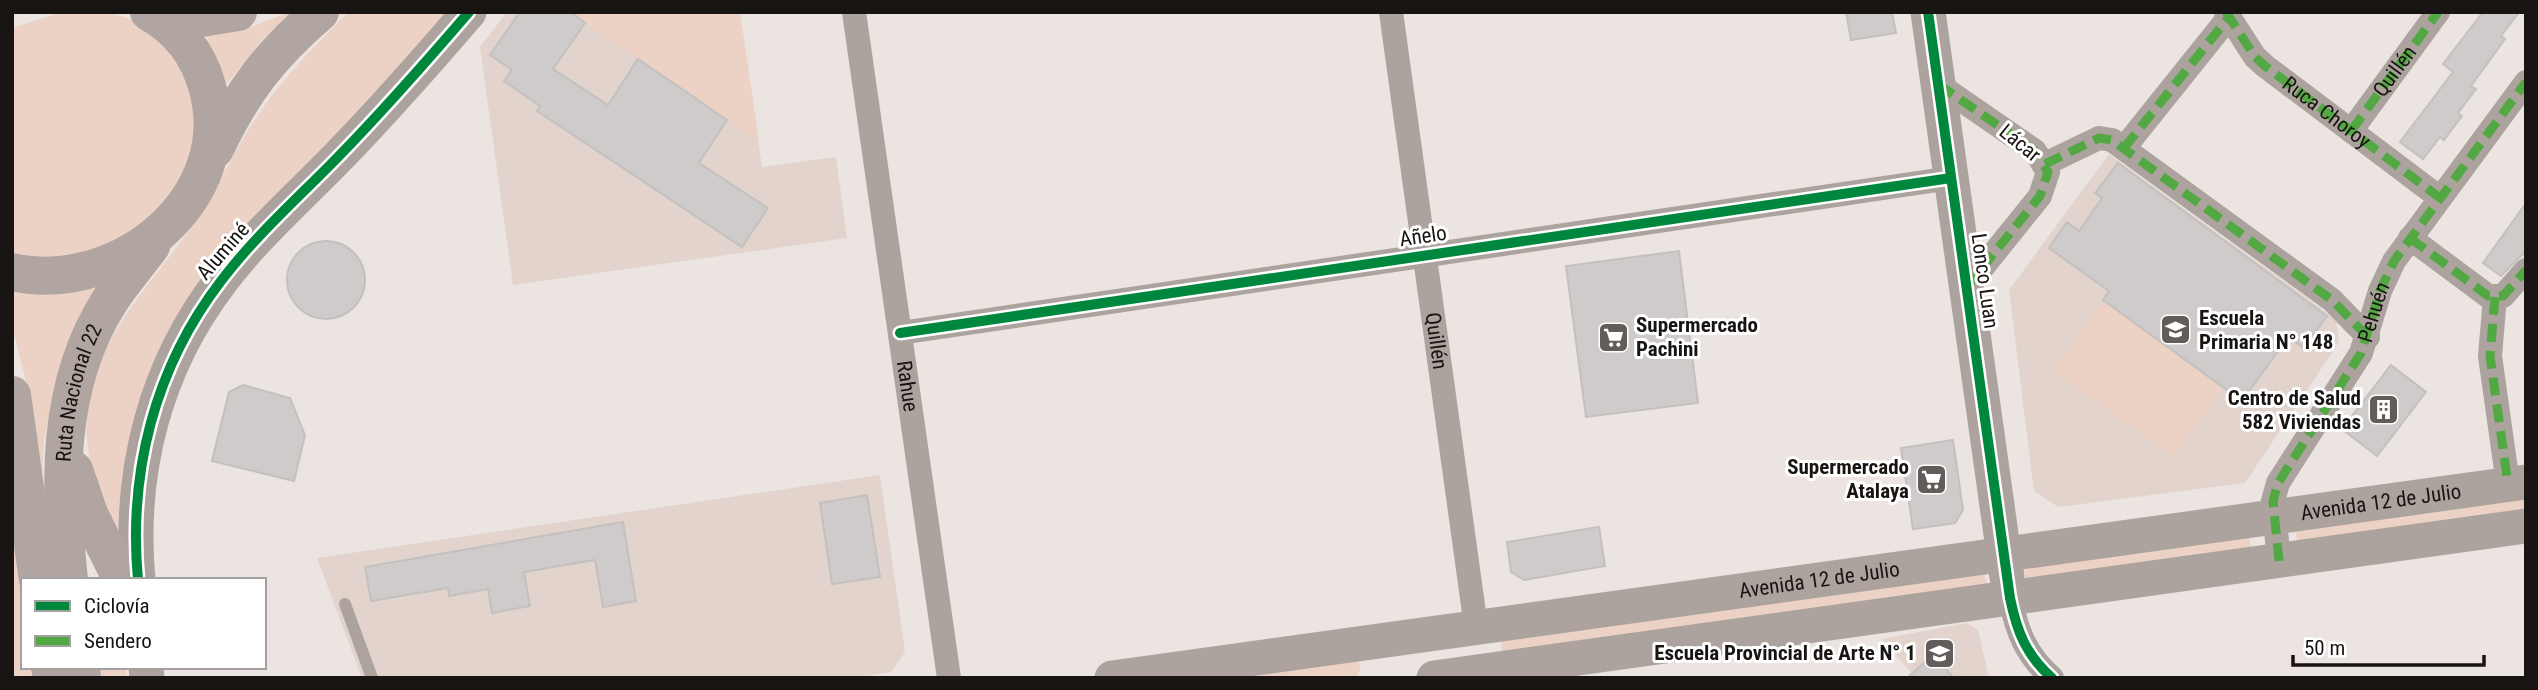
<svg xmlns="http://www.w3.org/2000/svg" width="2538" height="690" font-family="'Roboto Condensed',sans-serif">
  <style>
    .built { fill: #e2d4cd }
    .green { fill: #ebd2c4 }
    .building { fill: #cecbca; stroke: #c3c0c0; stroke-width: 2 }
    .lines { fill: none; stroke-linecap: round; stroke-linejoin: round }
    .lane { stroke: #aca39f; stroke-width: 12 }
    .street { stroke: #aca39f; stroke-width: 24 }
    .secondary { stroke: #aca39e; stroke-width: 35 }
    .primary { stroke: #b0a5a0; stroke-width: 38 }
    .quiet { stroke: #52a842; stroke-width: 9; stroke-dasharray: 18 9; stroke-linecap: butt }
    .cycleway-casing { stroke: #fff; stroke-width: 15 }
    .cycleway { stroke: #00873e; stroke-width: 10 }
    .labels { text-anchor: middle; stroke-width: 6; stroke-linejoin: round; paint-order: stroke }
    .street-label { font-size: 21px; fill: #181412; stroke: #fff }
    .poi-label { font-size: 21px; font-weight: bold; fill: #181412; stroke: #fff; text-anchor: end }
  </style>
  <rect width="100%" height="100%" fill="#ebe4e0"/>
  <path class="built" d="M507 12H740L762 167 836 157 847 238 513 285 480 47Z
    M2109 154 2336 319 2339 342 2245 483 2058 507 2034 491 2009 290Z
    M880 475 905 652 891 672 854 678H362L317 558Z
    M1967 623 1978 630 1989 678H1916L1882 639Z"/>
  <path class="green" d="M63 12C82 12 102 10 121 16 170 33 199 90 194 139 193 147 193 158 190 166 158 225 81 274 12 252V28Z
    M289 12H294L263 39 227 84 205 34 251 27Z
    M349 12H453L219 265 124 559C107 512 83 467 87 416 94 334 156 281 199 216 218 186 233 154 252 124 279 82 313 47 349 12Z
    M571 12H740L759 142 585 23Z
    M93 286 95 289 55 383 44 441 42 479 25 377 12 327V290Z
    M2103 300 2223 388 2173 457 2052 370Z
    M12 486 23 580V667H36L37 678H12Z
    M2526 492V516L2297 541 2296 530Z
    M2248 536 2252 548 2026 579 2024 568Z
    M1984 573 1987 584 1502 652 1501 640Z
    M1357 659 1361 667 1356 678H1189Z
    M94 667H125L127 678H95Z"/>
  <path class="building" d="M520 12H571L585 23 553 69 608 105 638 59 727 120 699 163 768 208 742 247 537 111 540 106 504 81 512 70 490 55Z
    M1846 12H1892L1896 33 1851 40Z
    M2483 12H2519L2501 36 2505 39 2471 86 2476 89 2458 113 2462 116 2444 140 2440 137 2423 159 2400 142 2453 72 2443 64Z
    M2118 163 2327 316 2304 348 2288 337 2242 401 2103 300 2109 291 2049 248 2067 222 2079 231 2102 198 2095 193Z
    M2526 203V251L2501 276 2483 263Z
    M287 280a39 39 0 1 1 78 0a39 39 0 1 1-78 0Z
    M1679 251 1698 403 1586 417 1566 266Z
    M2391 365 2426 392 2377 456 2342 429Z
    M243 385 290 398 305 435 294 481 212 461 229 392Z
    M1953 440 1963 510 1955 523 1913 529 1901 448Z
    M867 495 880 577 832 584 820 503Z
    M623 522 636 601 603 607 595 560 524 572 530 606 492 613 488 589 449 596 448 588 371 601 365 567Z
    M1599 527 1605 566 1524 580 1511 572 1507 542Z
    M1933 655 1954 678H1907Z"/>
  <g class="lines">
    <path class="lane" d="M345 604 372 678"/>
    <g class="street">
      <path id="s1" d="M854 12 949 678"/>
      <path id="s2" d="M1391 12 1476 627"/>
      <path d="M2226 12 2255 57 2265 66 2440 198"/>
      <path d="M1938 84 2035 151 2048 172 2040 196 1966 288"/>
      <path d="M2351 131 2438 12"/>
      <path d="M2124 148 2229 17"/>
      <path d="M2045 164 2099 138 2112 140 2332 300 2368 337"/>
      <path d="M2410 238 2488 296H2503L2526 270"/>
      <path d="M2495 297 2490 356 2508 484"/>
      <path d="M900 333 1951 178"/>
      <path id="s3" d="M2279 561 2273 501 2278 483 2361 353 2380 291 2394 261 2526 82"/>
      <path d="M2010 598C2017 632 2026 655 2052 678"/>
    </g>
    <g class="secondary">
      <path d="M1928 12 2007 577"/>
      <path d="M138 580C128 472 155 367 221 281 255 236 298 198 337 158 383 111 426 62 469 12"/>
      <path d="M146 667 147 678"/>
      <path id="s4" d="M1112 678 2526 482"/>
      <path d="M1434 678 2526 526"/>
    </g>
    <g class="primary">
      <path d="M159 12 201 18 238 12"/>
      <path d="M215 149C242 91 271 54 320 12"/>
      <path d="M12 272C119 296 240 198 207 86 198 54 178 28 149 12"/>
      <path d="M12 395 38 580"/>
      <path d="M74 470 89 514 122 580"/>
      <path id="s5" d="M69 580C59 485 56 386 109 302 121 283 137 265 151 246"/>
      <path d="M50 667 52 678"/>
      <path d="M81 667 82 678"/>
    </g>
    <g class="quiet">
      <path id="s6" d="M2226 12 2255 57 2265 66 2440 198"/>
      <path d="M1938 84 2035 151 2048 172 2040 196 1966 288"/>
      <path id="s7" d="M2351 131 2438 12"/>
      <path d="M2124 148 2229 17"/>
      <path d="M2045 164 2099 138 2112 140 2332 300 2368 337"/>
      <path d="M2410 238 2488 296H2503L2526 270"/>
      <path d="M2495 297 2490 356 2508 484"/>
      <path d="M2279 561 2273 501 2278 483 2361 353 2380 291 2394 261 2526 82"/>
    </g>
    <defs>
      <path id="cycleway" d="M1928 12 2010 598C2017 632 2026 655 2052 678
        M900 333 1951 178
        M138 580C128 472 155 367 221 281 255 236 298 198 337 158 383 111 426 62 469 12"/>
    </defs>
    <use href="#cycleway" class="cycleway-casing"/>
    <use href="#cycleway" class="cycleway"/>
  </g>
  <defs>
    <symbol id="school-square" viewBox="-11 -11 22 22"><rect x="-9" y="-9" width="18" height="18" rx="4" fill="#625d5a" stroke="#fff"/><path d="M0-5L7-2L0 1L-7-2ZM-4 1L0 2.5L4 1V4Q0 6-4 4Z" fill="#fff"/></symbol>
    <symbol id="supermarket-square" viewBox="-11 -11 22 22"><rect x="-9" y="-9" width="18" height="18" rx="4" fill="#625d5a" stroke="#fff"/><path d="M-6-5.5h2.5l.6 2H6L4.5 2H-2.5L-4.4-4H-6ZM-1.5 3.2a1.3 1.3 0 1 0 .1 0ZM3 3.2a1.3 1.3 0 1 0 .1 0Z" fill="#fff"/></symbol>
    <symbol id="building-square" viewBox="-11 -11 22 22"><rect x="-9" y="-9" width="18" height="18" rx="4" fill="#625d5a" stroke="#fff"/><path d="M-4-6H4V6H1V3H-1V6H-4ZM-2.5-4.3h1.7v1.8h-1.7ZM.8-4.3h1.7v1.8H.8ZM-2.5-1h1.7V.8h-1.7ZM.8-1h1.7V.8H.8Z" fill="#fff"/></symbol>
  </defs>
  <g fill-rule="evenodd">
    <use href="#school-square" x="2158" y="312" width="35" height="35"/>
    <use href="#supermarket-square" x="1596" y="320" width="35" height="35"/>
    <use href="#building-square" x="2366" y="392" width="35" height="35"/>
    <use href="#supermarket-square" x="1914" y="462" width="35" height="35"/>
    <use href="#school-square" x="1922" y="636" width="35" height="35"/>
  </g>
  <g class="labels">
    <g class="street-label">
      <text dy="7" stroke="none"><textPath href="#s7" startOffset="74">Quillén</textPath></text>
      <text dy="7" stroke="none"><textPath href="#s6" startOffset="144">Ruca Choroy</textPath></text>
      <text transform="translate(2020 143) rotate(39)" y="7">Lácar</text>
      <text transform="translate(1423 236) rotate(-8)" y="7">Añelo</text>
      <text transform="translate(223 251) rotate(-49)" y="7">Aluminé</text>
      <text transform="translate(1985 281) rotate(82)" y="7">Lonco Luan</text>
      <text dy="7" stroke="none"><textPath href="#s3" startOffset="276">Pehuén</textPath></text>
      <text dy="7" stroke="none"><textPath href="#s2" startOffset="332">Quillén</textPath></text>
      <text dy="7" stroke="none"><textPath href="#s1" startOffset="378">Rahue</textPath></text>
      <text dy="7" stroke="none"><textPath href="#s5" startOffset="189">Ruta Nacional 22</textPath></text>
      <text dy="7" stroke="none"><textPath href="#s4" startOffset="1281">Avenida 12 de Julio</textPath></text>
      <text dy="7" stroke="none"><textPath href="#s4" startOffset="714">Avenida 12 de Julio</textPath></text>
    </g>
    <g class="poi-label">
      <text x="2199" y="325" text-anchor="start">Escuela<tspan x="2199" dy="24">Primaria N° 148</tspan></text>
      <text x="1636" y="332" text-anchor="start">Supermercado<tspan x="1636" dy="24">Pachini</tspan></text>
      <text x="2361" y="405">Centro de Salud<tspan x="2361" dy="24">582 Viviendas</tspan></text>
      <text x="1909" y="474">Supermercado<tspan x="1909" dy="24">Atalaya</tspan></text>
      <text x="1916" y="660">Escuela Provincial de Arte N° 1</text>
    </g>
  </g>
  <rect width="2538" height="690" fill="none" stroke="#181412" stroke-width="28"/>
  <rect x="21" y="578" width="245" height="91" fill="#ffffff" stroke="#a3a1a0" stroke-width="2"/>
  <rect x="35" y="601" width="35" height="10" fill="#00873e" stroke="#a3a1a0" stroke-width="2"/>
  <text x="84" y="613" font-size="21" fill="#181412">Ciclovía</text>
  <rect x="35" y="636" width="35" height="10" fill="#52a842" stroke="#a3a1a0" stroke-width="2"/>
  <text x="84" y="648" font-size="21" fill="#181412">Sendero</text>
  <path d="M2293 655v10h191v-10" fill="none" stroke="#181412" stroke-width="3.5"/>
  <text x="2304" y="655" font-size="21" fill="#181412" stroke="#ffffff" stroke-width="5" paint-order="stroke">50 m</text>
</svg>
